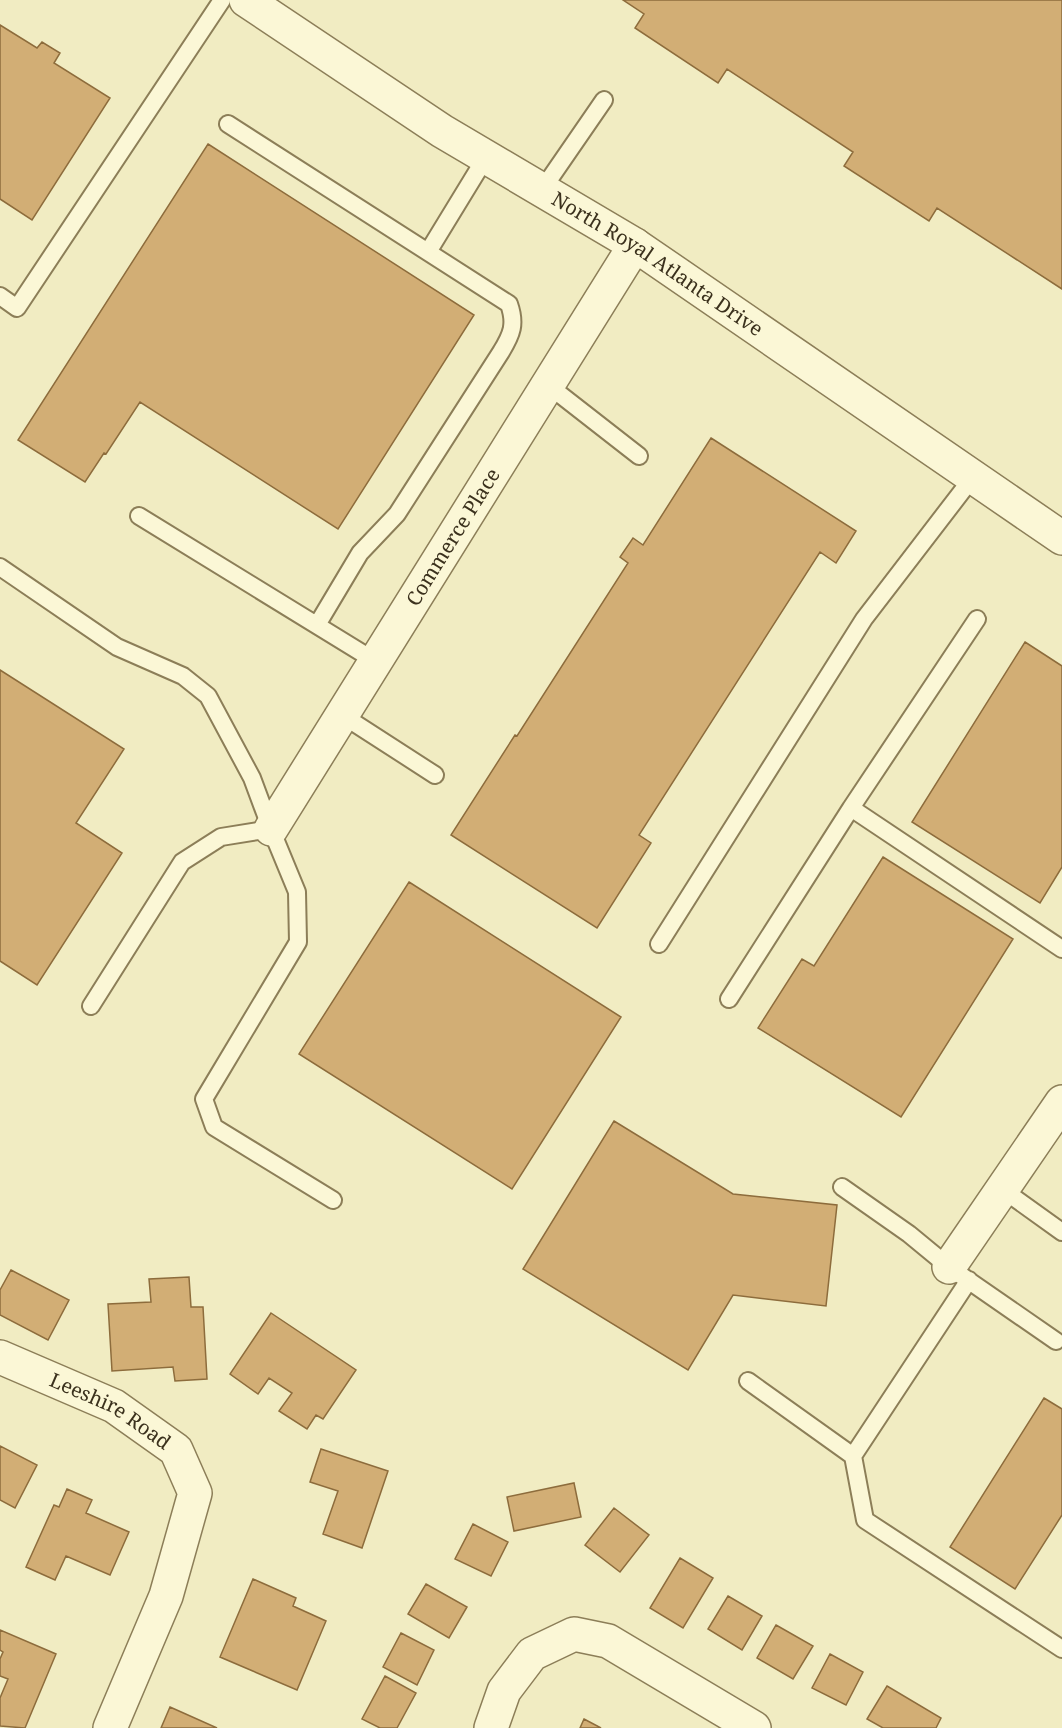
<svg xmlns="http://www.w3.org/2000/svg" width="1062" height="1728" font-family="'Noto Serif',serif">
  <style>
    .building { fill: #d2ae75; stroke: #8d6c3c; stroke-width: 1.5 }
    .lines { fill: none; stroke-linecap: round; stroke-linejoin: round }
    .lane-casing { stroke: #8c7e58; stroke-width: 20 }
    .street-casing { stroke: #8c7e58; stroke-width: 36 }
    .lane { stroke: #fbf7d6; stroke-width: 16 }
    .street { stroke: #fbf7d6; stroke-width: 33 }
    .labels { text-anchor: middle; stroke-width: 5; stroke-linejoin: round; paint-order: stroke }
    .street-label { font-size: 20px; fill: #3b311d; stroke: #f8f4d2 }
  </style>
  <rect width="100%" height="100%" fill="#f1ecc2"/>
  <path class="building" d="M623 0H1062V289L937 208 929 221 844 166 853 152 727 69 718 83 635 28 644 14Z
    M0 25 37 48 42 42 60 53 54 63 110 98 32 220 0 199Z
    M208 144 474 315 338 529 140 402 106 454 104 453 85 482 18 440Z
    M711 438 856 531 836 563 820 552 639 835 651 843 597 928 451 835 515 735 517 736 628 563 620 557 633 538 643 545Z
    M1025 642 1062 666V867L1040 903 912 822Z
    M0 670 124 749 76 823 122 853 37 985 0 961Z
    M883 857 1013 939 901 1117 758 1028 802 959 814 966Z
    M409 882 621 1017 512 1189 299 1054Z
    M614 1121 733 1194 837 1205 826 1306 733 1295 688 1370 523 1269Z
    M11 1270 69 1300 48 1340 0 1315V1290Z
    M189 1277 191 1307H203L207 1379 175 1381 173 1367 112 1371 108 1304 151 1302 149 1279Z
    M271 1313 356 1370 323 1419 316 1415 307 1429 279 1411 292 1393 269 1378 258 1394 230 1374Z
    M1044 1398 1062 1409V1515L1015 1589 950 1547Z
    M0 1446 37 1465 15 1508 0 1500Z
    M321 1449 388 1471 362 1548 323 1534 338 1491 310 1482Z
    M574 1483 581 1517 514 1531 507 1497Z
    M67 1489 92 1500 86 1513 129 1532 110 1575 66 1556 55 1580 26 1567 54 1505 59 1507Z
    M614 1508 649 1535 620 1572 585 1545Z
    M473 1524 508 1542 491 1576 455 1559Z
    M680 1558 713 1578 683 1628 650 1608Z
    M253 1579 296 1598 293 1606 326 1621 297 1690 220 1657Z
    M426 1584 467 1607 449 1638 408 1614Z
    M728 1596 762 1616 742 1650 708 1629Z
    M776 1625 813 1646 793 1679 757 1658Z
    M0 1630 56 1654 25 1728 0 1726V1698L8 1679 0 1676V1659L3 1652 0 1650Z
    M401 1633 434 1650 417 1685 383 1667Z
    M830 1654 863 1672 846 1705 812 1688Z
    M385 1676 416 1693 397 1728H380L362 1719Z
    M887 1686 941 1718 936 1728H883L867 1719Z
    M170 1707 217 1728H161Z
    M584 1719 601 1728H580Z"/>
  <g class="lines">
    <defs>
      <path id="lane" d="M228 124 509 304C516 324 512 334 501 352L397 514 360 553 317 625
        M542 190 604 100
        M428 252 486 157
        M0 296 17 308 222 0
        M548 385 639 456
        M139 516 375 661
        M0 567 117 647 183 676 208 696 252 778 271 829
        M977 619 851 808 1062 949
        M342 715 435 775
        M659 944 864 619 973 477
        M729 999 851 808
        M91 1006 182 862 221 837 271 829 297 892 298 942 204 1099 214 1127 333 1200
        M842 1187 909 1234 949 1267 1056 1341
        M1002 1189 1062 1232
        M969 1280 853 1456 865 1520 1062 1649
        M748 1381 853 1456"/>
      <g id="street">
        <path id="s1" d="M246 0 442 131 635 245 1062 538"/>
        <path id="s2" d="M271 829 635 245"/>
        <path d="M949 1267 1062 1102"/>
        <path id="s3" d="M0 1357 114 1406 176 1450 195 1493 166 1596 110 1728"/>
        <path d="M491 1728 504 1691 532 1654 574 1634 608 1641 754 1728"/>
      </g>
    </defs>
    <use href="#lane" class="lane-casing"/>
    <use href="#street" class="street-casing"/>
    <use href="#lane" class="lane"/>
    <use href="#street" class="street"/>
  </g>
  <g class="labels">
    <g class="street-label">
      <text dy="7" stroke="none"><textPath href="#s1" startOffset="489">North Royal Atlanta Drive</textPath></text>
      <text dy="7" stroke="none"><textPath href="#s2" startOffset="344">Commerce Place</textPath></text>
      <text dy="7" stroke="none"><textPath href="#s3" startOffset="123">Leeshire Road</textPath></text>
    </g>
  </g>
</svg>
